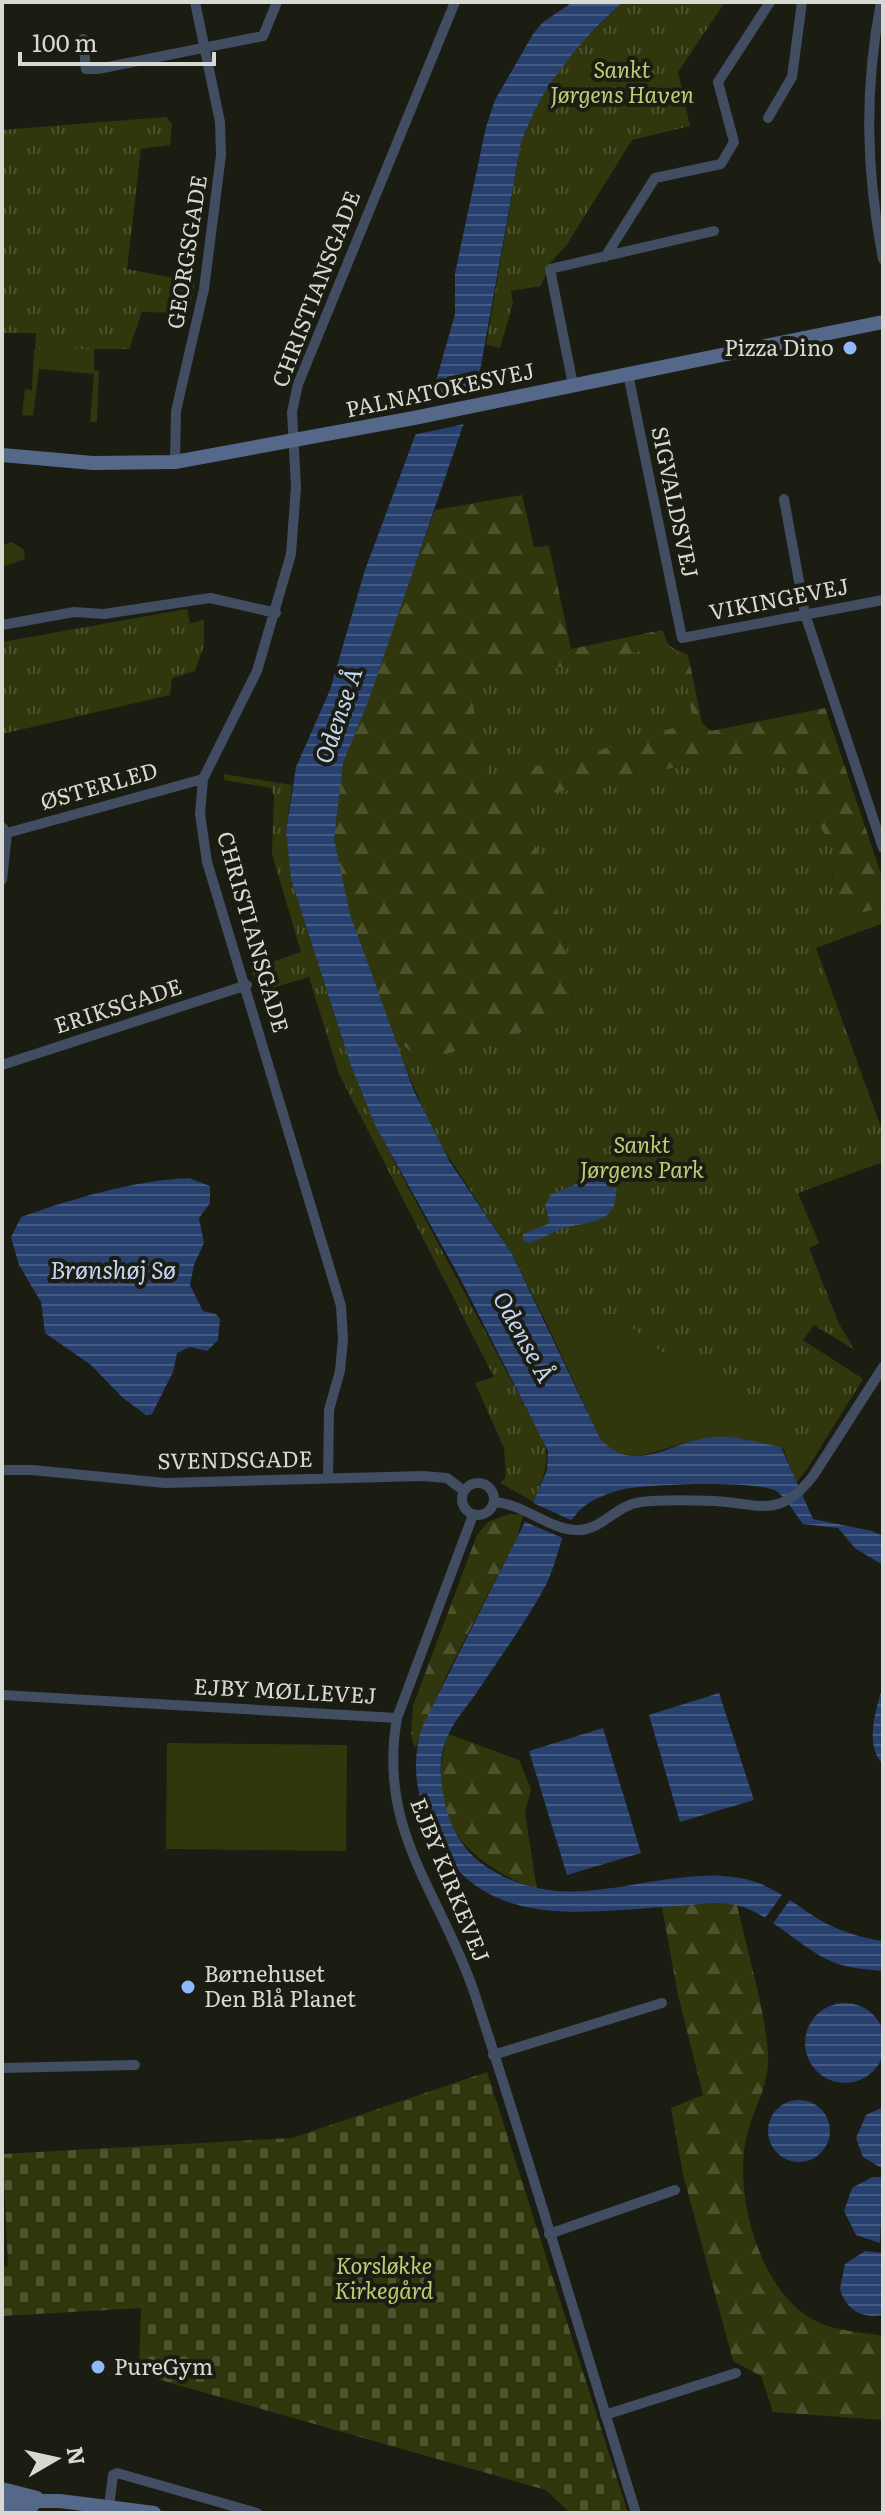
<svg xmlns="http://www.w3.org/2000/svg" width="885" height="2515" font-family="Literata,serif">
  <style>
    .green { fill: #31370d }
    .forest { fill: url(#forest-firs) }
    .cemetery { fill: url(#cemetery-stones) }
    .park { fill: url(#park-tufts) }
    .water { fill: url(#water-rules) }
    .pier { fill: #1b1d13 }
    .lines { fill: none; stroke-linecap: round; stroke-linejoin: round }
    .minor { stroke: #414d61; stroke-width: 10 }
    .secondary { stroke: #556889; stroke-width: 14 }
    .poi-dot { fill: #91b8fd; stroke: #1b1d13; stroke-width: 3 }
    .labels { text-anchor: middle; stroke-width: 8; stroke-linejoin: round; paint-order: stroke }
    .park-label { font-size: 22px; font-style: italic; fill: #bfcf77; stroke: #1b1d13 }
    .street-label { font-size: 22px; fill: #d8d9d2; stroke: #1b1d13 }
    .poi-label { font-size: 22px; fill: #d8d9d2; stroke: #1b1d13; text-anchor: start }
    .water-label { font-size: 24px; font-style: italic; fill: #c4d5f3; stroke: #1b1d13 }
  </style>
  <defs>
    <pattern id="forest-firs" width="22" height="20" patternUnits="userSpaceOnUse" patternTransform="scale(2)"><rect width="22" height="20" fill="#31370d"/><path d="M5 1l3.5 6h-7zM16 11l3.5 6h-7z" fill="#4e532f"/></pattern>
    <pattern id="cemetery-stones" width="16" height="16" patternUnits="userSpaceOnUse" patternTransform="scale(2)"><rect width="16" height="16" fill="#31370d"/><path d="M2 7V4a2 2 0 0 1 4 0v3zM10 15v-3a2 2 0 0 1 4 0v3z" fill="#4e532f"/></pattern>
    <pattern id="park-tufts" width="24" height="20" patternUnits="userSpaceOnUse" patternTransform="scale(2)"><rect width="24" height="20" fill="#31370d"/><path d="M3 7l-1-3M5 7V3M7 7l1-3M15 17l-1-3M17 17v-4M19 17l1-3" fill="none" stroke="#4e532f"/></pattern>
    <pattern id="water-rules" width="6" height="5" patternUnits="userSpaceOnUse" patternTransform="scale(2)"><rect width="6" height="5" fill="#27406d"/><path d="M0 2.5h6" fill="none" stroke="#465b81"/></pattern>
  </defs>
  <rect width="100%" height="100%" fill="#1b1d13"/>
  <path class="green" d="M34 349H94V370L99 371 97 422H90L94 374 39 369 33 416 22 415 25 389 32 390Z
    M620 1318 660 1351 760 1407 807 1469 796 1483 783 1448 689 1442 637 1457H623L611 1450 600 1438 546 1322Z
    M167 1743 347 1745 346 1851 166 1849Z"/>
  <path class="forest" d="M522 495 534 547 549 546 571 649 662 630 669 646 688 655 702 723 711 731 825 708 883 880V907L843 918 832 880 836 854 811 811 806 780 790 767 739 754 539 796 523 805C537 853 583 969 569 1013L547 1025 423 1061 393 1038 350 914 336 858 333 823 343 763 435 510Z
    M509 1514 523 1515 517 1538 447 1674 415 1748 411 1735 413 1706 477 1535 488 1522Z
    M448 1734 519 1760 531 1789 525 1813 537 1890C464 1861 422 1817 448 1734Z
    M724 1903 737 1905C747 1951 765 2008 768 2054 770 2085 754 2106 747 2135 732 2192 760 2296 818 2322 836 2331 863 2332 883 2336V2420L773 2412 761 2376 733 2361 683 2174 671 2108 703 2095 678 1995 662 1907Z"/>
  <path class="cemetery" d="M487 2072 628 2513 569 2512 546 2490 139 2374 141 2308 2 2316V2267L8 2266 3 2154 292 2138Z"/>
  <path class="park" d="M623 2H725L678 72 690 126 632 140 566 246 551 262 541 286 511 291 513 303 500 348 486 345 521 143 533 107 564 60Z
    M166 117 172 124 170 145 141 149 127 269 195 282 189 313 142 312 129 349H35L36 333H2V130Z
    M12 542 24 550 25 559 2 567V545Z
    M187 609 190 623 204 620V645L195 671 172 678 170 695 2 734V642Z
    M668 646 683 656 693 723 627 740 597 752 489 777 468 684Z
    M739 754 790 767 806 780 811 811 836 854 832 878 843 918 883 907V923L816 948 883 1133V1162L798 1193 819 1243 809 1248 839 1324 855 1350 814 1325 803 1340 863 1379 807 1469 760 1407 660 1351 620 1318 546 1322 512 1254 435 1136 393 1038 423 1061 547 1025 569 1013C583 969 537 853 523 805L539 796Z
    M224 774 292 785 286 831 291 879 351 1066 376 1127 543 1440C552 1464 541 1480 534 1502L500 1483 506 1477 504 1448 475 1383 494 1377 339 1074 309 977 259 992 251 969 301 952 272 854 274 796 271 788 224 780Z"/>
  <path class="water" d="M573 2H623C577 44 542 84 521 143L478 382 369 699 343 763 334 839 350 914 414 1091 450 1162 512 1254 600 1438C633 1478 672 1440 714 1437 736 1435 759 1443 781 1447L813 1519 872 1531 883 1536V1565L856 1549 838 1528 803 1524C795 1514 786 1497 776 1491 755 1480 650 1484 625 1489 610 1492 592 1499 581 1509 559 1530 559 1559 546 1585 526 1622 500 1657 477 1692 464 1711 449 1726 443 1749 438 1768 442 1789 446 1808 451 1829 464 1850 481 1863 568 1925 649 1864 740 1878 771 1883 794 1904 820 1920 839 1931 862 1938 883 1941V1971C863 1969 842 1968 824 1958 797 1944 764 1910 735 1905 718 1901 698 1905 681 1906 589 1910 481 1936 432 1831 416 1796 410 1761 423 1725L524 1524 547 1470 548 1451 460 1278 376 1127 351 1066 291 879 286 832 296 767 330 690 365 570 438 374 455 314V273L486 127 495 100 533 34 543 22Z
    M608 1171 613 1178 606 1182 607 1187 615 1186C621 1224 589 1221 564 1228 552 1232 542 1239 529 1243L523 1240V1234L550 1223 545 1205 550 1195Z
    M189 1178 210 1186V1203L199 1218 204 1243 194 1265 190 1285 203 1311 216 1314 220 1319 218 1340 207 1351 190 1347 177 1353 173 1372 152 1414 146 1415 123 1398 91 1365 45 1333 41 1302 19 1265 11 1237 21 1217C75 1198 131 1181 189 1178Z
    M883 1686V1764C864 1746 876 1708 883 1686Z
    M719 1693 754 1800 680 1822 649 1715Z
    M603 1728 641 1853 567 1875 529 1751Z
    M805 2043a40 40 0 1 1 80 0a40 40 0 1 1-80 0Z
    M768 2131a31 31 0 1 1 62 0a31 31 0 1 1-62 0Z
    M883 2107V2169L863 2157 856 2138 866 2115Z
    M872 2177H883L880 2243 856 2235 844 2211 852 2188Z
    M865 2251 883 2253V2315C862 2319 846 2310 840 2289L845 2264Z"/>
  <path class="pier" d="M481 388 469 423 413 435 425 400Z
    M531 1502 573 1521 565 1539 523 1521Z
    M784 1892 792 1897 771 1926 763 1921Z"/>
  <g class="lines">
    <path class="minor" d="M881 2C864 90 866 171 883 259
      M83 39 86 69H98L263 36 277 2
      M768 118 792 77 802 2
      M605 257 655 178 721 164 734 142 718 82 770 2
      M628 374 682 638 883 600
      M573 385 550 269 714 231
      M175 462 176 411 204 289 221 155 220 122 195 2
      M784 499 805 614 883 848
      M2 625 74 612 104 614 210 598 276 613
      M2 827 7 833 203 779
      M2 880 7 833
      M2 1065 247 985
      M2 1470H32L165 1483 423 1476 447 1478 464 1491
      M328 1478 329 1410 340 1371 343 1339 341 1306 207 862 200 814 203 779 257 671 291 554 296 487 292 412 298 384 455 2
      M462 1499a16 16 0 1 1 32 0a16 16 0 1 1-32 0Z
      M494 1502C524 1504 547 1528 575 1530 601 1532 615 1505 641 1502 665 1499 691 1500 715 1501 762 1504 779 1519 813 1476L883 1367
      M473 1515 397 1718C377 1831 440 1892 474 1992 531 2164 582 2340 636 2513
      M2 1695 397 1718
      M493 2055 662 2003
      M2 2068 135 2065
      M549 2234 675 2190
      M605 2415 736 2373
      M109 2506 113 2475 117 2473 257 2513"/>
    <path class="secondary" d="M2 455 93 463 175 462 414 418 883 322
      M2 2489 37 2498
      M2 2501H60L154 2513
      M2 2513 33 2505"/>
  </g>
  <g class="poi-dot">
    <circle cx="850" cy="348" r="8"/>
    <circle cx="188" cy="1987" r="8"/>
    <circle cx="98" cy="2367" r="8"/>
  </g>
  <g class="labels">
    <g class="park-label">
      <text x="622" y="78">Sankt<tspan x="622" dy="25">Jørgens Haven</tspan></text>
      <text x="642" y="1153">Sankt<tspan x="642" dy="25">Jørgens Park</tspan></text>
      <text x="384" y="2274">Korsløkke<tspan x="384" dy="25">Kirkegård</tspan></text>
    </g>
    <g class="street-label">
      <text transform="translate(187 252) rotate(-81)" y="8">GEORGSGADE</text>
      <text transform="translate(316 289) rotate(-69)" y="8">CHRISTIANSGADE</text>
      <text transform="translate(440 390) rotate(-12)" y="8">PALNATOKESVEJ</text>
      <text transform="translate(675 502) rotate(78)" y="8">SIGVALDSVEJ</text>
      <text transform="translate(779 599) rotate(-11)" y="8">VIKINGEVEJ</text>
      <text transform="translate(99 786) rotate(-16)" y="8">ØSTERLED</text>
      <text transform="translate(253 932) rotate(74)" y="8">CHRISTIANSGADE</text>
      <text transform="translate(118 1006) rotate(-18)" y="8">ERIKSGADE</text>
      <text transform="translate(235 1460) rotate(-1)" y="8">SVENDSGADE</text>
      <text transform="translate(285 1691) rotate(3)" y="8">EJBY MØLLEVEJ</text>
      <text transform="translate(450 1880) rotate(68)" y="8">EJBY KIRKEVEJ</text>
    </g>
    <g class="poi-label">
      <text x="834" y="356" text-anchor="end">Pizza Dino</text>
      <text x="204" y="1982">Børnehuset<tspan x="204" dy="25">Den Blå Planet</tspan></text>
      <text x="114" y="2375">PureGym</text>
    </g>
    <g class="water-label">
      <text transform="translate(339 716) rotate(-71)" y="8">Odense Å</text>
      <text x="113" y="1279">Brønshøj Sø</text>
      <text transform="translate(523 1337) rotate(61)" y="8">Odense Å</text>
    </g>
  </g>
  <rect width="885" height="2515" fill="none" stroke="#d8d9d2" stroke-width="8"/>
  <g transform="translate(56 2459) rotate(81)" stroke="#1b1d13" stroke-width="6" paint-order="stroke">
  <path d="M0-6L14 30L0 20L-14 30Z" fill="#d8d9d2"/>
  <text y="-12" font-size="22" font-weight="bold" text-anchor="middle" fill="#d8d9d2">N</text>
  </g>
  <path d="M20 52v12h194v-12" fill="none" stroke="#d8d9d2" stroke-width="4"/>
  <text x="32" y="52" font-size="24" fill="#d8d9d2" stroke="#1b1d13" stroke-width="6" paint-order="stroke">100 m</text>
</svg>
